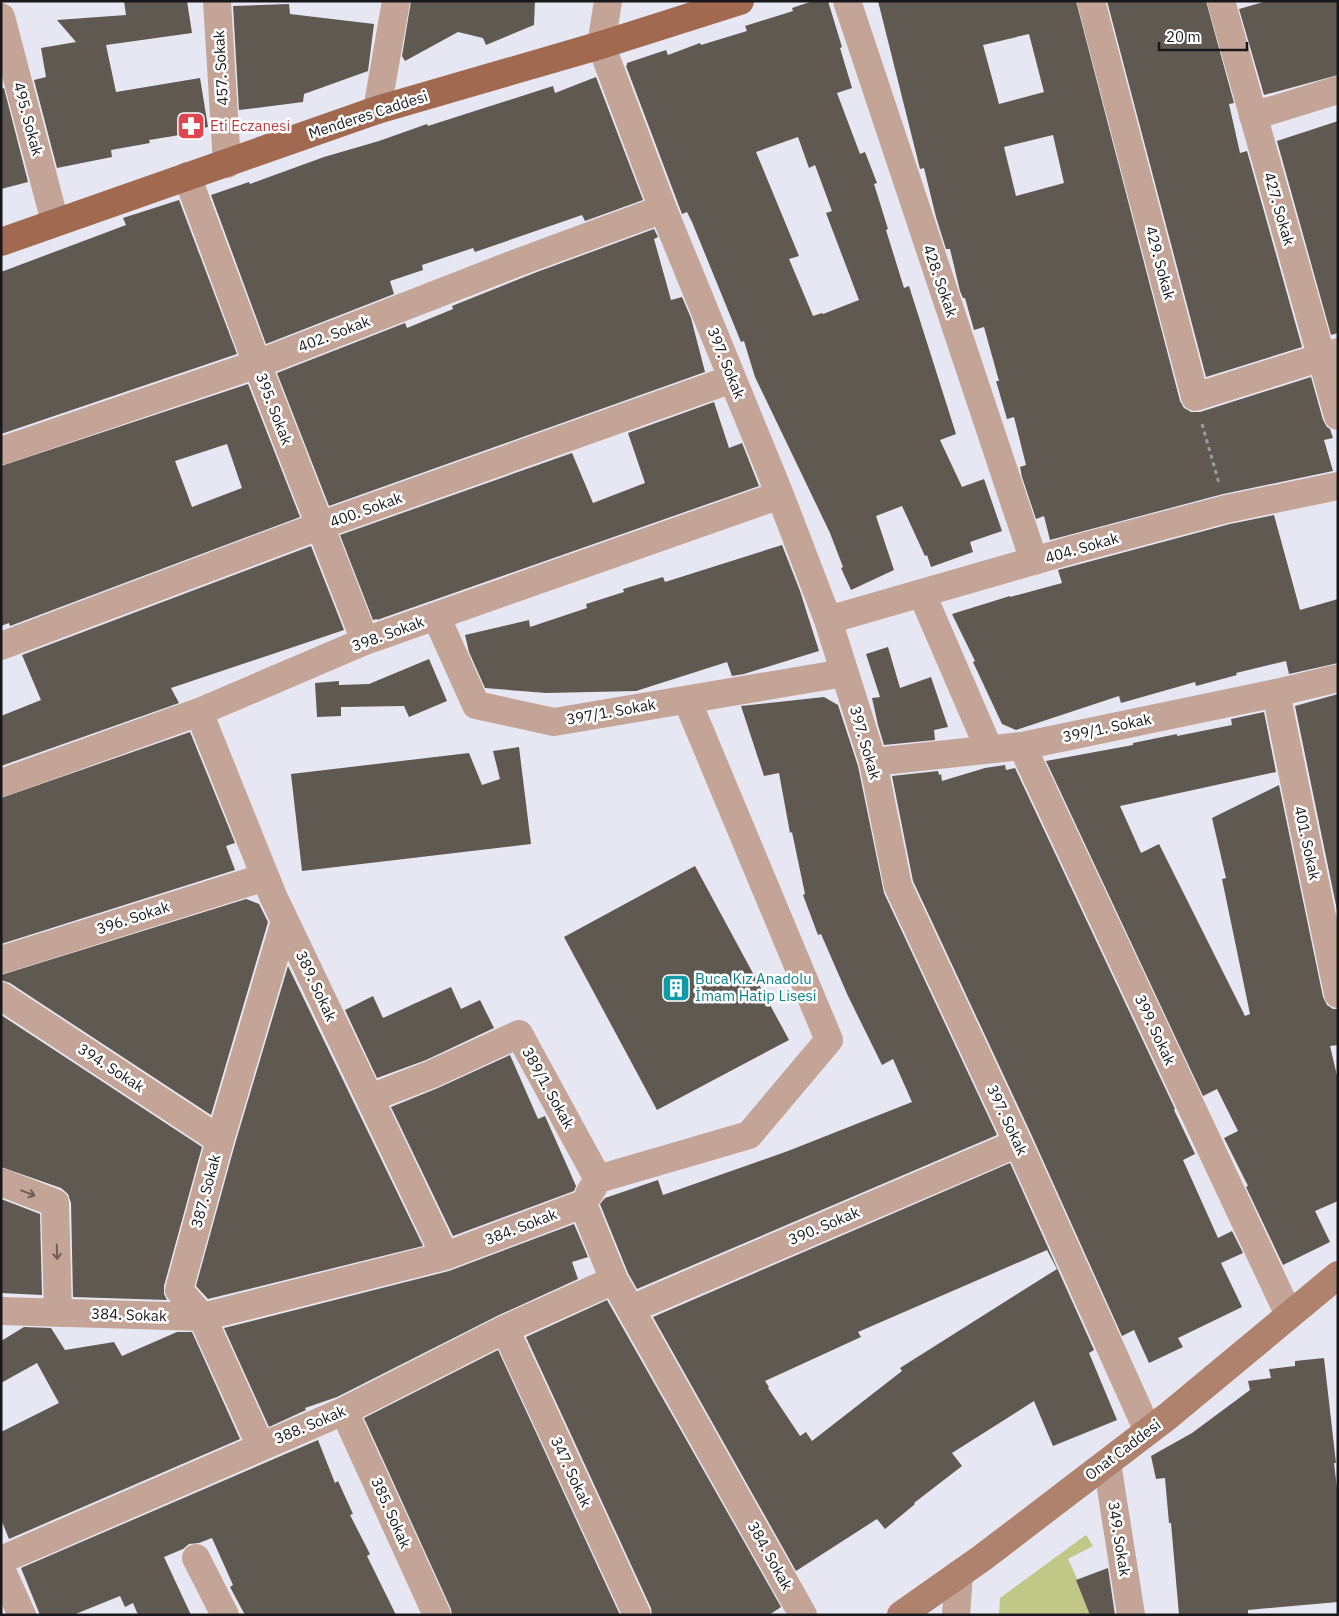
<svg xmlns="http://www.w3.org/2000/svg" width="1339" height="1616" font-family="'IBM Plex Sans',sans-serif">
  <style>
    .green { fill: #c0c787 }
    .building { fill: #605951; fill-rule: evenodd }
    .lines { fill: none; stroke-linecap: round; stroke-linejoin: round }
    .path { stroke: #9c9ca5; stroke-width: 3; stroke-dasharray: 4 4; stroke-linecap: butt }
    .minor { stroke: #c3a496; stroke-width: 28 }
    .tertiary { stroke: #c3a496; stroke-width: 28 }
    .secondary { stroke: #af826d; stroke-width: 28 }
    .primary { stroke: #a06950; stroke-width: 28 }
    .oneway { stroke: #6e5e59 }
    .labels { text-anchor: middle; stroke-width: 5; stroke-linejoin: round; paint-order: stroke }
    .street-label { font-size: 15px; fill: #18181c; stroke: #fff }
    .health-label { font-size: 15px; fill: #be3a42; stroke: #fff; text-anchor: start }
    .culture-label { font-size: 15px; fill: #0d838f; stroke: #fff; text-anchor: start }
  </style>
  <rect width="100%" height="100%" fill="#e7e7f3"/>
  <path class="green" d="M1086 1535 1093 1546 1068 1559 1094 1615H999L1000 1598Z"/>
  <path class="building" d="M124 1H187L192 33 106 45 116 92 200 78 208 127 186 131V134L149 140 150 143 111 150 112 157 57 168 34 80 46 77 41 48 76 42 57 20 126 15Z
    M411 1H535L534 25 486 45 483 38 458 32 405 61 402 56Z
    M813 1H828L842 47 840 48 852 88 837 93 860 154 865 152 877 183 874 184 888 229 886 230 904 288 909 286 956 434 940 440 962 487 984 479 1002 531 970 542 973 552 931 567 927 555 925 556 902 506 876 516 894 570 851 590 841 568 843 567 830 533 755 377 744 341 741 342 692 222 687 212 682 214 626 66 627 65V63L666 50 668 55 700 43 701 45 747 31 745 26 793 11 792 8ZM798 137 809 168 815 165 832 211 826 213 859 300 823 314 822 313 813 316 789 259 799 256 756 152Z
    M878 1H1076L1180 401 1184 408 1191 412H1200L1311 377 1323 420 1327 427 1330 429 1333 438 1324 440 1333 471 1223 494 1050 540 1044 516 1036 519 1022 477 1020 467 1026 465 1014 417 1007 419 996 381H999L984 327 974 330 965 298H963L960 291 950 249H946L936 217 924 168 920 169ZM1029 34 1044 92 999 104 983 45ZM1053 135 1064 183 1016 196 1004 147Z
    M1107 1H1206L1234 103 1229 104 1240 153 1247 151 1302 347 1206 377Z
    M1267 1H1338V75L1264 95 1239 9Z
    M289 4 290 14 374 24 368 71 304 94 303 102 239 110 233 6Z
    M596 77 643 200 585 221 582 215 475 252 473 248 422 265 423 270 390 281 394 294 266 344 211 195 249 182 250 184 324 157 379 141 427 124 428 126 553 86 555 93Z
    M4 88 28 182 1 189V89Z
    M1338 121V333L1331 335 1277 141Z
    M179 200 237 354 1 434V272L126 225 123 218Z
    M654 229 658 237 654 239 671 300 682 297 691 318 705 372 329 506 277 373 405 323 407 328 453 309 452 306 537 272Z
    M248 384 300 517 10 626 9 623 1 626V466ZM227 444 242 488 192 507 175 461Z
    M714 402 729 448 742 443 759 486 377 620V619L373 620 340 535 572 453 593 503 645 483 628 433Z
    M1274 515 1300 610 1338 599V663L1289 674 1286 661 1236 673 1237 675 1196 686 1195 682 1121 703 1119 696 1016 730 1002 724 973 662 975 661 952 614 1010 596V597L1062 583 1058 570 1230 524Z
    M782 545 800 591 819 651 744 674 732 676 727 662 636 691 546 693 485 688 469 652 465 635 529 620 530 627 587 608 586 604 624 592 623 589 663 577 665 582Z
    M311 546 344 630 171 688 179 703 1 766V716L41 700 22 655Z
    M888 647 900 688 931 677 948 727 934 730 935 740 884 745 878 725 872 698 880 697 866 654Z
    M429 659 447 701 409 717 404 706 341 707V716L317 717 315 683 339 681V685L369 684Z
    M1338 694V915L1295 706Z
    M824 697 838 705 858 766 884 893 997 1135 637 1289 628 1273 600 1204 605 1198 658 1180 663 1195 788 1151 912 1102 893 1059 882 1065 848 996 821 934 818 935 803 895 805 894 792 832 790 833 779 773 764 776 741 706Z
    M1264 712 1276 772 1120 806 1141 853 1159 844 1245 1016 1250 1014 1222 879 1226 878 1212 818 1279 785 1323 997 1327 1005 1333 1009H1338V1045L1330 1046 1338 1080V1201L1315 1211 1330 1242 1283 1265 1246 1187 1248 1186 1224 1138 1238 1131 1217 1089 1203 1096 1046 761 1133 745V743L1177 734V736L1232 725 1231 719Z
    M190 732 235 843 226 846 235 870 1 944V798Z
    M519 747 531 844 302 871 291 774 469 753 482 785 500 779 493 751Z
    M1005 765 1006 770 1015 768 1175 1109 1174 1110 1195 1154 1183 1160 1218 1238 1232 1231 1243 1253 1221 1263 1242 1307 1178 1338 1183 1347 1149 1363 1134 1330 1122 1336 1032 1136 913 881 892 776 938 771 939 775 941 774 942 781 985 768Z
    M695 866 789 1040 657 1110 564 937Z
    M246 899 259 904 268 922 211 1115 10 983 1 980V975Z
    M288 966 423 1246 208 1299 196 1286 235 1144Z
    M451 987 461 1009 480 1000 494 1028 426 1060 377 1078 345 1010 373 996 383 1018Z
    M1 1015 202 1147 164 1286V1294L167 1300 73 1297 71 1203 68 1194 61 1188 1 1167Z
    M510 1055 538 1119 545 1116 576 1186 574 1191 453 1236 391 1107 438 1088Z
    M1010 1163 1094 1350 1089 1353 1117 1420 1053 1446 1034 1401 952 1453 962 1466 914 1503 915 1504 885 1529 877 1519 796 1571 653 1317ZM1047 1250 1057 1269 900 1368 902 1371 812 1441 806 1432 800 1436 768 1388 769 1387 765 1381 861 1337 858 1332Z
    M1 1199 40 1214 42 1295 1 1293Z
    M574 1224 588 1257 572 1262 578 1279 499 1315 337 1397 305 1408 306 1410 269 1427 224 1328 449 1271Z
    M607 1300 781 1607 769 1615H652L651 1608 526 1337Z
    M24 1327 51 1328 65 1350 114 1342 122 1356 177 1332H192L240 1439 9 1539 1 1519V1432L59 1403 37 1363 1 1383V1341Z
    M498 1350 620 1615H452L451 1609 364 1418Z
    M1324 1358 1336 1463H1334L1338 1497V1602L1248 1610V1615H1179L1171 1523H1169L1165 1478 1156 1479 1151 1456 1192 1433 1250 1390 1248 1381 1271 1378 1269 1369 1295 1366V1361Z
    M318 1440 335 1483 338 1481 353 1514 350 1515 370 1554 367 1556 396 1615H245L230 1587 233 1585 212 1538 199 1543 189 1544 183 1549 164 1557 191 1615H138L133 1603 125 1607 120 1596 73 1615H40L21 1568Z
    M1108 1568 1115 1615H1090L1076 1580Z"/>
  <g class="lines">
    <path class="path" d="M1202 424 1219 483"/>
    <path class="minor" d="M217 1 227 164
      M608 1 601 45 663 209 780 495 828 620 873 762 898 886 1018 1143 1148 1431
      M847 1 1034 561
      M1091 1 1195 397 1338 352
      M1221 1 1338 416
      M1 17 55 222
      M377 110 396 1
      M1253 116 1338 90
      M187 176 257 364 365 641
      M1 451 257 364 519 262 663 209
      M922 594 989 749
      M436 616 476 705 554 722 844 673
      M1 646 319 526 732 379
      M199 712 273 896 445 1256
      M1022 746 1289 1315
      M1 783 199 712 365 641 780 495
      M1 960 265 877
      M1 996 220 1140
      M370 1098 432 1074 519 1034 598 1179 589 1194
      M598 1179 749 1135 829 1040 687 700
      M1 1182 55 1203 58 1313
      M631 1309 1018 1143
      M1 1311 202 1317 445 1256 583 1204 614 1280 803 1615
      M505 1329 637 1615
      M344 1411 437 1615
      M261 1447 202 1317 179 1290 220 1140 285 921
      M1107 1463 1131 1615
      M196 1558 225 1615
      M1 1560 344 1411 505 1329 614 1280
      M1 1569 22 1615
      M956 1615 959 1574"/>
    <path class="tertiary" d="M828 620 1075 549 1226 509 1338 486
      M1276 693 1338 994
      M873 762 1022 746 1276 693 1338 678"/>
    <path class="secondary" d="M901 1615 982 1558 1168 1416 1338 1275"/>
    <path class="primary" d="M1 242 377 110 601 45 740 1"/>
  </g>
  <defs><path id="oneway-shaft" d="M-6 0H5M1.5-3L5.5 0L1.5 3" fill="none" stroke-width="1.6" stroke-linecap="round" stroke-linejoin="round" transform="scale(1.25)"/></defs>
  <g class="oneway">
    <use href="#oneway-shaft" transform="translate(28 1193) rotate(21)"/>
    <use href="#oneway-shaft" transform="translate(57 1252) rotate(88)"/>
  </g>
  <defs>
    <symbol id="pharmacy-square" viewBox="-11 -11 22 22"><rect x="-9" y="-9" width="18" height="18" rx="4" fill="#e0444e" stroke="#fff"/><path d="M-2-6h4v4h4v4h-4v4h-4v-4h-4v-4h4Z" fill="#fff"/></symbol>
    <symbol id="building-square" viewBox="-11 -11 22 22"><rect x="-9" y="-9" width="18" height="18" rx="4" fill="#0f9aa8" stroke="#fff"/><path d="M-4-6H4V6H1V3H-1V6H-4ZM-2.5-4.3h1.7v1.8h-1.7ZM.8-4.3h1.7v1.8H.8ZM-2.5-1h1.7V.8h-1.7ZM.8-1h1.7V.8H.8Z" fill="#fff"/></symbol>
  </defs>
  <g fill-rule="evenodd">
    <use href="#pharmacy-square" x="175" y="110" width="32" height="32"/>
    <use href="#building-square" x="660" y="972" width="32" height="32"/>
  </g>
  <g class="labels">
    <g class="street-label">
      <text transform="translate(221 68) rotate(-93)" y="5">457. Sokak</text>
      <text transform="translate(368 115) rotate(-18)" y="5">Menderes Caddesi</text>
      <text transform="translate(28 119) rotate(75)" y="5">495. Sokak</text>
      <text transform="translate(1279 209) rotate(74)" y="5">427. Sokak</text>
      <text transform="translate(1160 263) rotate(75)" y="5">429. Sokak</text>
      <text transform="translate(940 281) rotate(71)" y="5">428. Sokak</text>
      <text transform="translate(334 334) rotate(-21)" y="5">402. Sokak</text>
      <text transform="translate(726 363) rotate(68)" y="5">397. Sokak</text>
      <text transform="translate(274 409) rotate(69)" y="5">395. Sokak</text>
      <text transform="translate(366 510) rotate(-20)" y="5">400. Sokak</text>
      <text transform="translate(1082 548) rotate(-16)" y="5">404. Sokak</text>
      <text transform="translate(388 634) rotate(-20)" y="5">398. Sokak</text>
      <text transform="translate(611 712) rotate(-10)" y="5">397/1. Sokak</text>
      <text transform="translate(1107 728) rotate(-12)" y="5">399/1. Sokak</text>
      <text transform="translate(865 743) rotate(74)" y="5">397. Sokak</text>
      <text transform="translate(1307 843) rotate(78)" y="5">401. Sokak</text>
      <text transform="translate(133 918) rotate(-18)" y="5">396. Sokak</text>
      <text transform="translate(316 986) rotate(65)" y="5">389. Sokak</text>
      <text transform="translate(1155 1030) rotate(65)" y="5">399. Sokak</text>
      <text transform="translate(111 1068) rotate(33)" y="5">394. Sokak</text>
      <text transform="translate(548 1088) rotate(61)" y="5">389/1. Sokak</text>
      <text transform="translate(1007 1120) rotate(65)" y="5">397. Sokak</text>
      <text transform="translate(206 1191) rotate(-75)" y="5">387. Sokak</text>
      <text transform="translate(824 1226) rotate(-23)" y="5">390. Sokak</text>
      <text transform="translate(521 1227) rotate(-21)" y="5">384. Sokak</text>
      <text transform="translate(129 1315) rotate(2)" y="5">384. Sokak</text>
      <text transform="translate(310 1425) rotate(-23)" y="5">388. Sokak</text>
      <text transform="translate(1123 1450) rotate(-37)" y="5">Onat Caddesi</text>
      <text transform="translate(571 1472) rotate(65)" y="5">347. Sokak</text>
      <text transform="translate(391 1513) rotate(66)" y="5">385. Sokak</text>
      <text transform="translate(1119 1539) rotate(81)" y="5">349. Sokak</text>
      <text transform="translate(770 1556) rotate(61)" y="5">384. Sokak</text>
    </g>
    <g class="health-label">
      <text x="210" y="131">Eti Eczanesi</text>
    </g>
    <g class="culture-label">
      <text x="695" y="984">Buca Kız Anadolu<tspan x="695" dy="17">İmam Hatip Lisesi</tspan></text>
    </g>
  </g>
  <rect width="1339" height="1616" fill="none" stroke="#18181c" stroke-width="5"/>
  <path d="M1159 42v8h88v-8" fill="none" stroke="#18181c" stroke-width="2.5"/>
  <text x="1166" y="42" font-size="15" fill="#18181c" stroke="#ffffff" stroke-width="4" paint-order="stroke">20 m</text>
</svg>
